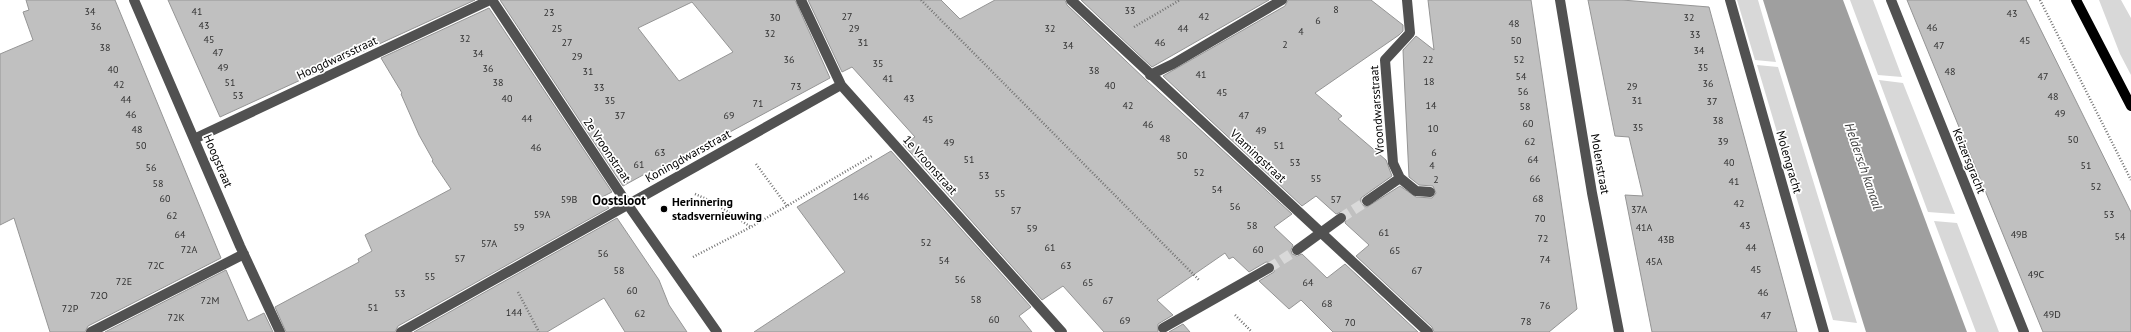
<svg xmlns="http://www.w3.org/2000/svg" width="2131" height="332" font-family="'PT Sans',sans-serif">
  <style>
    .green { fill: #d8d8d8 }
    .water { fill: #9f9f9f }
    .building { fill: #c0c0c0; stroke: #959595; fill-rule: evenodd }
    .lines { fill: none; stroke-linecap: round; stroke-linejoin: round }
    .minor-tunnel { stroke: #d9d9d9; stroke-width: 10; stroke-dasharray: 10 5; stroke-linecap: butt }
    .path { stroke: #737373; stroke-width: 2.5; stroke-dasharray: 1 2; stroke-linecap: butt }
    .minor { stroke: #515151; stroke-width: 10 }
    .major { stroke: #000; stroke-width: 10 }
    .poi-dot { fill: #000; stroke: #fff; stroke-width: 1.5 }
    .labels { text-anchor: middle; stroke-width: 3.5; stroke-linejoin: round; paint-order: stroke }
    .number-label { font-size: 10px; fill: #303030 }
    .street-label { font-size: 12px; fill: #000; stroke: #fff }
    .poi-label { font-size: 12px; font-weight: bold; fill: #000; stroke: #fff; text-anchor: start }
    .water-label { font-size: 13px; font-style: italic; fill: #404040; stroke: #fff }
    .neighbourhood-label { font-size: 13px; font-weight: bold; fill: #000; stroke: #fff }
  </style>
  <rect width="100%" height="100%" fill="#fff"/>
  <path class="green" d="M1737 0H1758L1776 62 1755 60Z
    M1850 0H1873L1902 77 1878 75Z
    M2099 0H2121L2131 18V75L2120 54Z
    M1757 65 1778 67 1857 323 1833 320Z
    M1879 80 1903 83 1955 214 1928 212Z
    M1934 221 1957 223 1999 332H1976Z"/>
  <path class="water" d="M1763 0H1843L1967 332H1866Z"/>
  <path class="building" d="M26 0H115L221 258 88 326 85 332H50L14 218 0 225V54L33 40 23 12 29 10Z
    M168 0H475L220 117Z
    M500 0H795L830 78 654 173 652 170 623 186ZM692 2 733 52 679 81 638 28Z
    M808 0H941L960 19 995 0H1065L1067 5 1146 80 1292 214 1274 227 1293 245 1291 250 1292 254 1297 256 1302 254 1327 278 1345 264 1418 332H1333L1301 300 1289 309 1259 281 1274 272 1275 268 1273 263 1266 262 1249 272 1233 257 1229 259 1225 253 1157 300 1173 315 1158 324V332H1104L1063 286 1042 300 903 144 915 137 852 67 842 72Z
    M1081 0H1269L1152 67Z
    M1288 0H1371L1403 25V31L1399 35 1315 93 1342 116 1338 119 1386 160 1392 176 1361 198V204L1367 207 1400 186 1416 197 1432 198 1436 193 1433 186 1419 185 1409 177 1404 73 1403 50 1416 36 1434 50 1428 0H1531L1577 309 1549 332H1434L1432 327 1356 256 1369 245 1345 223 1347 218 1346 214 1341 212 1336 214 1316 196 1302 206 1163 76 1285 6Z
    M1588 0H1622L1709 7 1797 332H1652L1625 195 1643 196 1629 137 1615 136Z
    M1907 0H2026L2131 212V332H2043Z
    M489 8 612 192 602 197 609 208 398 326 395 332H286L275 307 359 262 358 259 372 251 365 235 451 189 432 161 433 160 419 135 401 94 402 93 381 58Z
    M891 151 1031 307 1019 316 1032 332H754L845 272 797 207Z
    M617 218 659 280 669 305 687 332H625L604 298 547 332H414Z
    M226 270 248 321 264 313 273 332H105Z
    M1183 324 1190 332H1169Z"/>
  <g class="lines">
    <path class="minor-tunnel" d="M1341 218 1367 201
      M1269 268 1297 250"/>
    <path class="path" d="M921 0 1200 281
      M2040 0 2131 180
      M1134 27 1180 0
      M756 164 787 206
      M695 194 711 201 751 227 872 156
      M693 257 751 227
      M518 292 539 332
      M1235 315 1252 332"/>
    <path class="minor" d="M134 0 240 246 280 332
      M492 0 628 205 717 332
      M801 0 841 85 1062 332
      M1071 0 1428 332
      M1560 0 1592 193 1619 332
      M1730 0 1824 332
      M1891 0 2024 332
      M1150 75 1173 64 1282 0
      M194 139 490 0
      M1400 178 1416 191 1430 192
      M1367 201 1400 178 1393 163 1385 60 1410 33 1407 0
      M1297 250 1341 218
      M1163 328 1269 268
      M91 332 244 254
      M401 332 841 85"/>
    <path class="major" d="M2076 0 2131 106"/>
  </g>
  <circle class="poi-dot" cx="664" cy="209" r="4"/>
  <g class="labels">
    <g class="number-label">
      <text x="1336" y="13">8</text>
      <text x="1130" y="14">33</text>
      <text x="90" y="15">34</text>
      <text x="197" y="15">41</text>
      <text x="549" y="16">23</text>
      <text x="2012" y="17">43</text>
      <text x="847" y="20">27</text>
      <text x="1204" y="20">42</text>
      <text x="775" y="21">30</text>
      <text x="1689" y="21">32</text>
      <text x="1318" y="24">6</text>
      <text x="1514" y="27">48</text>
      <text x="204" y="29">43</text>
      <text x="96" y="30">36</text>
      <text x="1932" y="31">46</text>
      <text x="557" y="32">25</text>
      <text x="854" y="32">29</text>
      <text x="1050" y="32">32</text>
      <text x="1183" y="32">44</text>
      <text x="1301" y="35">4</text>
      <text x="770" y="37">32</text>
      <text x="1695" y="38">33</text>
      <text x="465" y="42">32</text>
      <text x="209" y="43">45</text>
      <text x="1516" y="44">50</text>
      <text x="2025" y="44">45</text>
      <text x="567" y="46">27</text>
      <text x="863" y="46">31</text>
      <text x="1160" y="46">46</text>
      <text x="1285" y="48">2</text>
      <text x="1068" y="49">34</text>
      <text x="1939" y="49">47</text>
      <text x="105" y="51">38</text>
      <text x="1699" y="54">34</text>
      <text x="218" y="56">47</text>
      <text x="478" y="57">34</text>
      <text x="577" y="60">29</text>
      <text x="789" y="63">36</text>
      <text x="1428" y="63">22</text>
      <text x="1519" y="63">52</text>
      <text x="878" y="67">35</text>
      <text x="223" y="71">49</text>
      <text x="1703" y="71">35</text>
      <text x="488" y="72">36</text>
      <text x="113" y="73">40</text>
      <text x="1094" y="74">38</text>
      <text x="588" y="75">31</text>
      <text x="1950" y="75">48</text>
      <text x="1201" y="78">41</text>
      <text x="1521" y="80">54</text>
      <text x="2043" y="80">47</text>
      <text x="888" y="82">41</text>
      <text x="1429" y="85">18</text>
      <text x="230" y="86">51</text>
      <text x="498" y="86">38</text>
      <text x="1708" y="87">36</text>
      <text x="119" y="88">42</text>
      <text x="1110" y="89">40</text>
      <text x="796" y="90">73</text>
      <text x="1632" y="90">29</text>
      <text x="599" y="91">33</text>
      <text x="1523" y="95">56</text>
      <text x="1222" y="96">45</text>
      <text x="238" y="99">53</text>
      <text x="2053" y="100">48</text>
      <text x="507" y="102">40</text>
      <text x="909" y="102">43</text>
      <text x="126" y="103">44</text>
      <text x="610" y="104">35</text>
      <text x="1637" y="104">31</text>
      <text x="1712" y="105">37</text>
      <text x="758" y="107">71</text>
      <text x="1128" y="109">42</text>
      <text x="1431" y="109">14</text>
      <text x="1525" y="110">58</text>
      <text x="2060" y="117">49</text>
      <text x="131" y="118">46</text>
      <text x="620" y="119">37</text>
      <text x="729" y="119">69</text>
      <text x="1244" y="119">47</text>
      <text x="527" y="122">44</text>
      <text x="928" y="123">45</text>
      <text x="1718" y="124">38</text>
      <text x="1528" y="127">60</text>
      <text x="1148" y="128">46</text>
      <text x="1638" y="131">35</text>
      <text x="1433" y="132">10</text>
      <text x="137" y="133">48</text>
      <text x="1261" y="134">49</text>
      <text x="1165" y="142">48</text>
      <text x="2073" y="143">50</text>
      <text x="1530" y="145">62</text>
      <text x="1723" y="145">39</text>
      <text x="949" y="146">49</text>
      <text x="141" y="149">50</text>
      <text x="1279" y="149">51</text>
      <text x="536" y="151">46</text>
      <text x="660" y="156">63</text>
      <text x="1434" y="156">6</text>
      <text x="1182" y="159">50</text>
      <text x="969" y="163">51</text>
      <text x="1533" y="163">64</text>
      <text x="1295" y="166">53</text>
      <text x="1729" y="166">40</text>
      <text x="639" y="168">61</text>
      <text x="1432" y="169">4</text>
      <text x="2086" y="169">51</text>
      <text x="151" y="171">56</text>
      <text x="1199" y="176">52</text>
      <text x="984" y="179">53</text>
      <text x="1316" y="182">55</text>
      <text x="1535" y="182">66</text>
      <text x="1436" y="183">2</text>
      <text x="1734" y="185">41</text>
      <text x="158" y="187">58</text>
      <text x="2096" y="190">52</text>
      <text x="1217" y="193">54</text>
      <text x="1000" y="197">55</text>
      <text x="861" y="200">146</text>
      <text x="165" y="202">60</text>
      <text x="1538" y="202">68</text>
      <text x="569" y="203">59B</text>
      <text x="1336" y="203">57</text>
      <text x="1739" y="207">42</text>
      <text x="1235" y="210">56</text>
      <text x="1639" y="213">37A</text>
      <text x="1016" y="214">57</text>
      <text x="542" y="218">59A</text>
      <text x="2109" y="218">53</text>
      <text x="172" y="219">62</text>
      <text x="1540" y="222">70</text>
      <text x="1252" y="229">58</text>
      <text x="1745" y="229">43</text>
      <text x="519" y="231">59</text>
      <text x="1644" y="231">41A</text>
      <text x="1032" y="232">59</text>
      <text x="1384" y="236">61</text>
      <text x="180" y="238">64</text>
      <text x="2019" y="238">49B</text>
      <text x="2120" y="240">54</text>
      <text x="1543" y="242">72</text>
      <text x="1666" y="243">43B</text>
      <text x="926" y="246">52</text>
      <text x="489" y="247">57A</text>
      <text x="1050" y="251">61</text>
      <text x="1751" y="251">44</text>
      <text x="189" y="253">72A</text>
      <text x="1258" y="253">60</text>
      <text x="1395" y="254">65</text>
      <text x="603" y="257">56</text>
      <text x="460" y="262">57</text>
      <text x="1545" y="263">74</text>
      <text x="944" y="264">54</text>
      <text x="1654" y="265">45A</text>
      <text x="156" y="269">72C</text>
      <text x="1066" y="269">63</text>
      <text x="1756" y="273">45</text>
      <text x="619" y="274">58</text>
      <text x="1417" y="274">67</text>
      <text x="2036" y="278">49C</text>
      <text x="430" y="280">55</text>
      <text x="960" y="283">56</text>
      <text x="124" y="285">72E</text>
      <text x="1088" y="286">65</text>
      <text x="1308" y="286">64</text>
      <text x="632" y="294">60</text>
      <text x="1763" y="296">46</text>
      <text x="400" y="297">53</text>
      <text x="99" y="299">72O</text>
      <text x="976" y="303">58</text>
      <text x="210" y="304">72M</text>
      <text x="1108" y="304">67</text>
      <text x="1327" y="307">68</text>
      <text x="1545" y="309">76</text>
      <text x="373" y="311">51</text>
      <text x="70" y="312">72P</text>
      <text x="514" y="316">144</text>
      <text x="640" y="317">62</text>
      <text x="2052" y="318">49D</text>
      <text x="1766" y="319">47</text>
      <text x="176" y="321">72K</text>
      <text x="994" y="323">60</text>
      <text x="1125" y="324">69</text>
      <text x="1526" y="325">78</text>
      <text x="1350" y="326">70</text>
    </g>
    <g class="street-label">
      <text transform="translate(337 58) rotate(-25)" y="4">Hoogdwarsstraat</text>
      <text transform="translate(1377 110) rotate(-94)" y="4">Vroondwarsstraat</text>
      <text transform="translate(607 150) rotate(56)" y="4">2e Vroonstraat</text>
      <text transform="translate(688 156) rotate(-29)" y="4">Koningdwarsstraat</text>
      <text transform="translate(1258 156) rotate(43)" y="4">Vlamingstraat</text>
      <text transform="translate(218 161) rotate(67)" y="4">Hoogstraat</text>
      <text transform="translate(1969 161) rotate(68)" y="4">Keizersgracht</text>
      <text transform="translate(1789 162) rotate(74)" y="4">Molengracht</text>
      <text transform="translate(1600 164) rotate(80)" y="4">Molenstraat</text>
      <text transform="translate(930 165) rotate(48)" y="4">1e Vroonstraat</text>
    </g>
    <g class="poi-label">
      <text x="672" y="206">Herinnering<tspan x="672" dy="14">stadsvernieuwing</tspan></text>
    </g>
    <g class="water-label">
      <text transform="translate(1864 166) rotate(71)" y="5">Heldersch kanaal</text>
    </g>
    <g class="neighbourhood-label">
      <text x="619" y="205">Oostsloot</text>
    </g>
  </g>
</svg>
